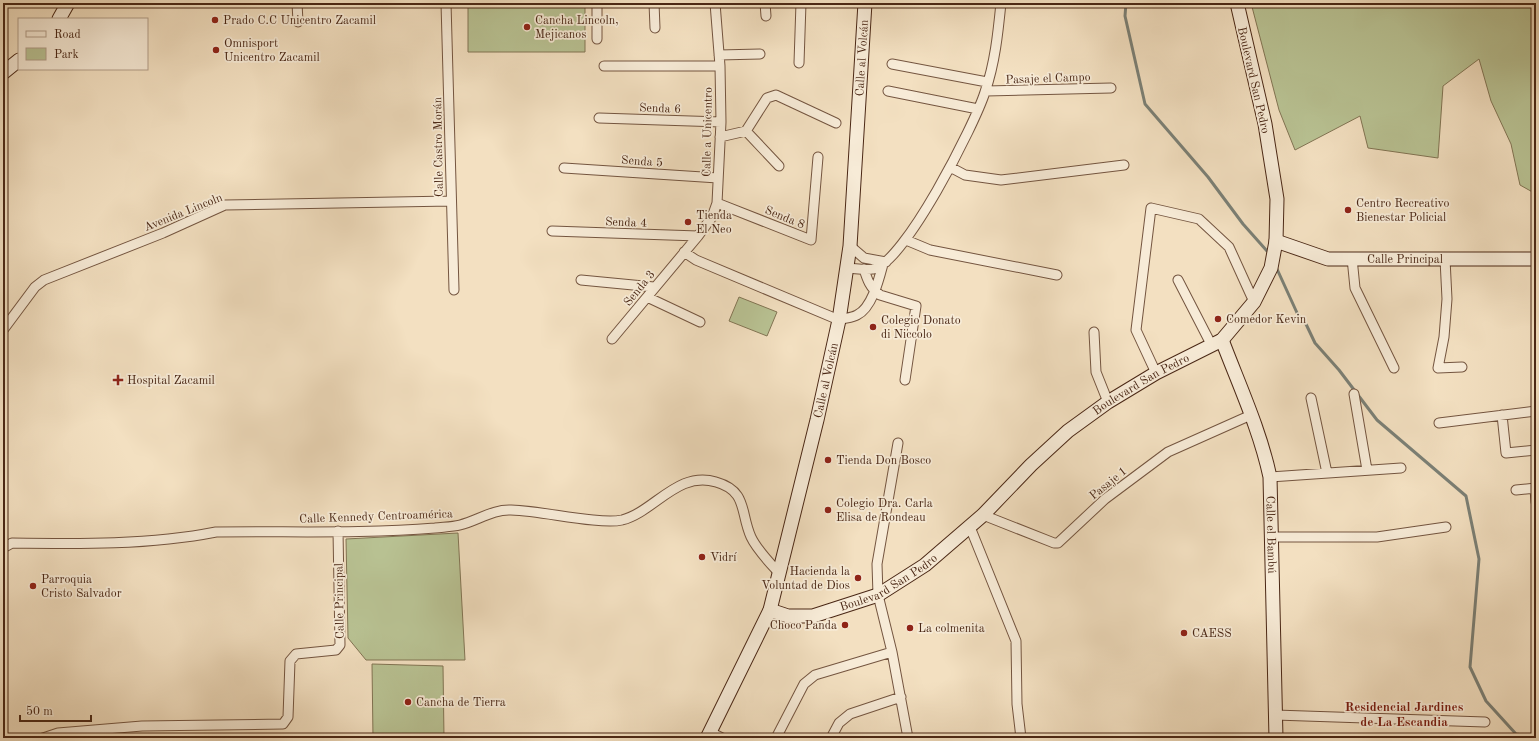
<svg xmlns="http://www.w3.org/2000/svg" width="1539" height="741" font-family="'Old Standard TT',serif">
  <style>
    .green { fill: #b9c394; stroke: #827554 }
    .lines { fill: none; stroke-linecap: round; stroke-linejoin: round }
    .stream { stroke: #7b8076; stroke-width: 3 }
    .street-casing { stroke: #745540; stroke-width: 11 }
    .secondary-casing { stroke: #4a2715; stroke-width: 15 }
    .street { stroke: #f7ebd7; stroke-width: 9 }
    .secondary { stroke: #f7ebd7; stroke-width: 13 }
    .poi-dot { fill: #8f2418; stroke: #f7ebd7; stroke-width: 1.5 }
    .labels { text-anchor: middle; stroke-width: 3.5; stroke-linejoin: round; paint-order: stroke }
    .poi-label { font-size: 12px; fill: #4a2715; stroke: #f7ebd7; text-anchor: start }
    .street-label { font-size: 12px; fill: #4a2715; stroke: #f7ebd7 }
    .neighbourhood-label { font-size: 13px; font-weight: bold; fill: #7a1f14; stroke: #f7ebd7 }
  </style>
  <rect width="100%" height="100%" fill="#f3e0c1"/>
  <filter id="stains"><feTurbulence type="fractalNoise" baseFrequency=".005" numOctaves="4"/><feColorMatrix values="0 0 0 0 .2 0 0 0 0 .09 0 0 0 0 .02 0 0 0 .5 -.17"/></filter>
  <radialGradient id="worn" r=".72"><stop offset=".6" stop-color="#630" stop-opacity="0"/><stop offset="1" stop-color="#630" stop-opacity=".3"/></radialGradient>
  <path class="green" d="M468 3H585V52H468Z
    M1251 3H1508L1510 6 1536 3V194L1520 185 1511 144 1491 101 1479 59 1443 86 1438 158 1368 148 1360 116 1295 150 1279 110Z
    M739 297 777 312 767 336 729 321Z
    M458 533 465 660H366L348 638 346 539Z
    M372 664 443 666 444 738H373Z"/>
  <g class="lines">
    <path class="stream" d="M1126 3 1125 16 1145 104 1208 177 1243 224 1267 251
      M1277 269 1298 315 1305 322 1315 343 1339 370 1377 420 1466 496 1479 559 1470 667 1486 701 1516 734 1536 737"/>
    <defs>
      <path id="street" d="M297 3 298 22
        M446 3 454 290
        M654 3 655 28
        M765 3 766 16
        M597 39V3
        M719 55 760 54
        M799 63 801 3
        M892 64 987 82
        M604 66H720
        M888 91 978 109
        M986 91 1111 88
        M599 118 721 122
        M746 131 779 166
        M720 137 746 131 767 98 776 95 836 123
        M950 167 965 175 1001 180 1124 165
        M564 168 718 178
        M717 203 811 240 818 157
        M552 231 698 236
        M906 240 930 250 1057 275
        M850 246 864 258 886 262
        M684 252 696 260 839 320C844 318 852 318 857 315 872 308 879 279 883 264
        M1352 258 1355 288 1394 368
        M1445 259 1447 299 1444 337 1438 368 1462 367
        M846 268C854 268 865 271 873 269 904 264 975 124 985 92 995 63 998 33 1001 3
        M864 269C867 279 870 288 880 295L916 306 905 380
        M581 280 654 287
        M1178 280 1212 346
        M647 297 700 322
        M3 330 35 287 44 280 163 233 225 205 451 201
        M1094 332 1096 372 1108 402
        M612 339 698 236 712 217 717 203 721 122 720 66 715 3
        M1156 373 1136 330 1151 208 1199 219 1229 247 1254 302
        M1354 394 1367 470
        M1311 398 1327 473
        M1502 415 1506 453 1536 450
        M1439 423 1536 411
        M898 443 877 564 878 595 892 652 908 738
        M1270 477 1401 468
        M1535 489 1536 502
        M1516 490 1536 488
        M983 515 1054 543H1058L1105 499 1168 452 1251 415
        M970 527 1016 641 1017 704 1021 738
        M1272 537H1377L1446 527
        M3 548 12 543C79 544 150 545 216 532 288 531 362 534 435 528 443 527 452 527 460 525 477 521 493 509 511 510 539 511 566 518 593 520 602 521 613 522 622 520 654 512 678 470 716 482 748 491 740 513 751 537 757 550 770 563 780 574
        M1275 715 1485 722
        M710 732 722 738
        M43 738 58 733 142 726 283 724 288 717 290 661 296 654 336 650 340 645 338 531
        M776 738 804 684 815 675 892 652
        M831 738 839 723 850 714 901 697"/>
      <g id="secondary">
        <path d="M59 19 68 3"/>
        <path d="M3 73 19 60"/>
        <path id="s1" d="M1276 241 1328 259H1536"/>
        <path id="s2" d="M1222 340C1239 385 1260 430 1270 477L1276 738"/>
        <path id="s3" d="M770 610 788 616H813L878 595 925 565 983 515 1031 465 1068 431 1108 402 1156 373 1222 340 1254 302 1271 268 1276 241 1277 199 1265 124 1237 3"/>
        <path id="s4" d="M707 738 770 610 817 420 839 320 850 246 865 3"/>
      </g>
    </defs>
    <use href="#street" class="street-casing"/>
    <use href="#secondary" class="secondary-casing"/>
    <use href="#street" class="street"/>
    <use href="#secondary" class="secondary"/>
  </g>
  <g class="poi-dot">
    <circle cx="215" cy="20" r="4"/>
    <circle cx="527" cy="27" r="4"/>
    <circle cx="216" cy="50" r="4"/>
    <circle cx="1348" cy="210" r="4"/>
    <circle cx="688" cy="222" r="4"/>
    <circle cx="1218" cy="319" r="4"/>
    <circle cx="873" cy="327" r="4"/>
    <path d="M116 374h4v4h4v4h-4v4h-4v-4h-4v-4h4z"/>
    <circle cx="828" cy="460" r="4"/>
    <circle cx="828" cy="510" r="4"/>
    <circle cx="702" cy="557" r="4"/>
    <circle cx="858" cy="578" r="4"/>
    <circle cx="33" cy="586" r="4"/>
    <circle cx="845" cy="625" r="4"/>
    <circle cx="910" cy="628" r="4"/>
    <circle cx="1184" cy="633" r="4"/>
    <circle cx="408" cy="702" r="4"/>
  </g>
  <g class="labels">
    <g class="poi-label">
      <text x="223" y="24">Prado C.C Unicentro Zacamil</text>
      <text x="535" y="24">Cancha Lincoln,<tspan x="535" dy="14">Mejicanos</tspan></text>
      <text x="224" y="47">Omnisport<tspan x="224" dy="14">Unicentro Zacamil</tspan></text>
      <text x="1356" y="207">Centro Recreativo<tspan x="1356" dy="14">Bienestar Policial</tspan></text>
      <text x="696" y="219">Tienda<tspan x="696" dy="14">El Neo</tspan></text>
      <text x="1226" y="323">Comedor Kevin</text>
      <text x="881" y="324">Colegio Donato<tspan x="881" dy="14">di Niccolo</tspan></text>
      <text x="127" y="384">Hospital Zacamil</text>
      <text x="836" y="464">Tienda Don Bosco</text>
      <text x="836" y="507">Colegio Dra. Carla<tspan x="836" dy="14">Elisa de Rondeau</tspan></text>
      <text x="710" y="561">Vidrí</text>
      <text x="850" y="575" text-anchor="end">Hacienda la<tspan x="850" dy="14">Voluntad de Dios</tspan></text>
      <text x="41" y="583">Parroquia<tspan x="41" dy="14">Cristo Salvador</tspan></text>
      <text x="837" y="629" text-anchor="end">Choco Panda</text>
      <text x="918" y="632">La colmenita</text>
      <text x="1192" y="637">CAESS</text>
      <text x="416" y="706">Cancha de Tierra</text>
    </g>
    <g class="street-label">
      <text dy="4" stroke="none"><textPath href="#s4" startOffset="704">Calle al Volcán</textPath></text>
      <text transform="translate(1048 78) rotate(-2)" y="4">Pasaje el Campo</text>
      <text transform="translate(1254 80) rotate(77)" y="4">Boulevard San Pedro</text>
      <text transform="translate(660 108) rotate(2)" y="4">Senda 6</text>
      <text transform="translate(707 132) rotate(-89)" y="4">Calle a Unicentro</text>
      <text transform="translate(438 147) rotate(-91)" y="4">Calle Castro Morán</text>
      <text transform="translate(642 161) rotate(4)" y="4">Senda 5</text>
      <text transform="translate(183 212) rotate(-22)" y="4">Avenida Lincoln</text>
      <text transform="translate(785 217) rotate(22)" y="4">Senda 8</text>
      <text transform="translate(626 222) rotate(2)" y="4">Senda 4</text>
      <text dy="4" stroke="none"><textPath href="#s1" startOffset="132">Calle Principal</textPath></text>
      <text transform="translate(639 288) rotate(-51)" y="4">Senda 3</text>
      <text dy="4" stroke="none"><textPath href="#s4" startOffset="379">Calle al Volcán</textPath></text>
      <text dy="4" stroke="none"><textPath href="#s3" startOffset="451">Boulevard San Pedro</textPath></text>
      <text transform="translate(1108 483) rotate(-39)" y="4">Pasaje 1</text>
      <text transform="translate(376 516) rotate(-2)" y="4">Calle Kennedy Centroamérica</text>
      <text dy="4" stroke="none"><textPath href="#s2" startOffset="203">Calle el Bambú</textPath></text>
      <text dy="4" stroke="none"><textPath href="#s3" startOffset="127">Boulevard San Pedro</textPath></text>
      <text transform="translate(339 601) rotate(-91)" y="4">Calle Principal</text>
    </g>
    <g class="neighbourhood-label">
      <text x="1404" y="711">Residencial Jardines<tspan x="1404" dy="15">de La Escandia</tspan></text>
    </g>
  </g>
  <rect width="1539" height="741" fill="none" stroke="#f3e0c1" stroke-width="16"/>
  <rect x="4" y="4" width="1531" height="733" fill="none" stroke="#4a2715" stroke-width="2"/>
  <rect x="8" y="8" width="1523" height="725" fill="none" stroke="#4a2715"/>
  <rect x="18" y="18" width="130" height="52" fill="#f7ebd7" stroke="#b29d89"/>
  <rect x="26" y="31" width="20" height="6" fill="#f7ebd7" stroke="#b29d89"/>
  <text x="54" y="38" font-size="12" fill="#4a2715">Road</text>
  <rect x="26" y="48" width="20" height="12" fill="#b9c394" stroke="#b29d89"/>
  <text x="54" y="58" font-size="12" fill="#4a2715">Park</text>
  <path d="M20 715v6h71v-6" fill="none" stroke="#4a2715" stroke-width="2"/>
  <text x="26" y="715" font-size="12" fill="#4a2715" stroke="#f7ebd7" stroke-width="3" paint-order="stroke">50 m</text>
  <rect width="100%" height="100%" filter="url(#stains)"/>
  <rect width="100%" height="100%" fill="url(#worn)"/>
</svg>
